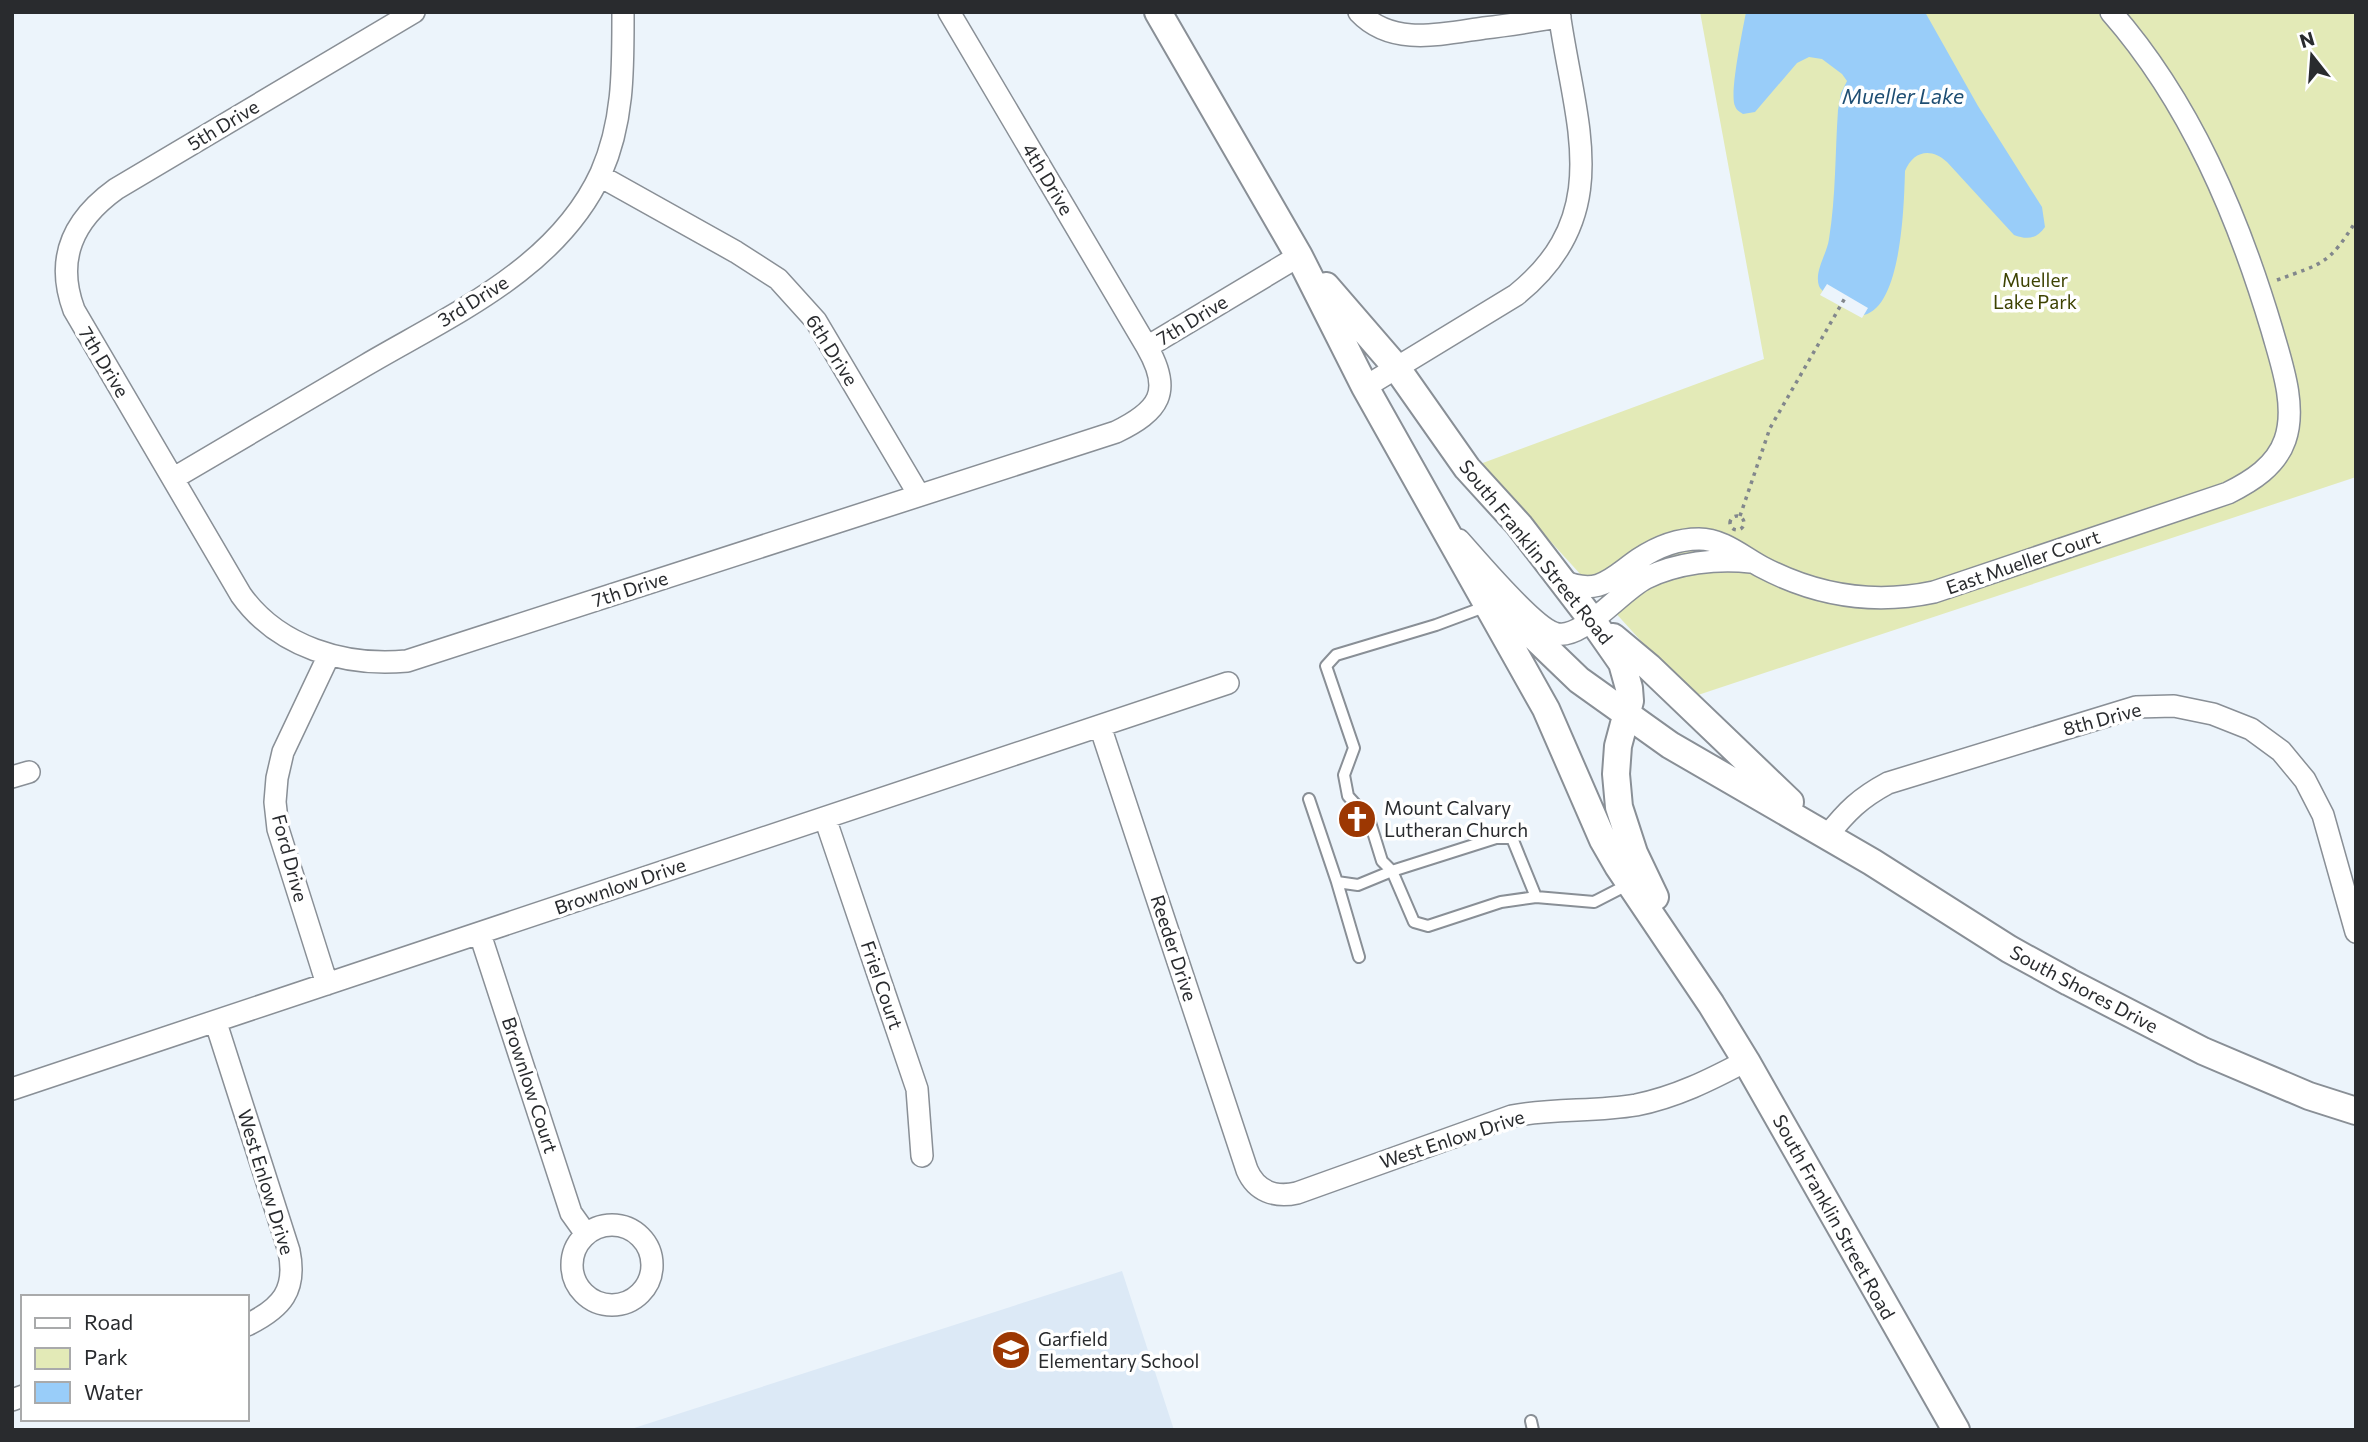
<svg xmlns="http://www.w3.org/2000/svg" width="2368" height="1442" font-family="Commissioner,sans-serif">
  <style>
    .built { fill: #dce9f6 }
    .green { fill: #e3eab7 }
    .water { fill: #99cdf9 }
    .pier { fill: #ecf4fb }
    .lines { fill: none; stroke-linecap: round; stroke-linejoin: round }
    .service-casing { stroke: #898f96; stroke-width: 14 }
    .minor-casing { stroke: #898f96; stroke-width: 24 }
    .tertiary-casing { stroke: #898f96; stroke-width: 30 }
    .path { stroke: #82878c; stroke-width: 3.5; stroke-dasharray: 3.5 5; stroke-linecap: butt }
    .service { stroke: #fff; stroke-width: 10 }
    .minor { stroke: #fff; stroke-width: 21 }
    .tertiary { stroke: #fff; stroke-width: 26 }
    .labels { text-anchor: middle; stroke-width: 7; stroke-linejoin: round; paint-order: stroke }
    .street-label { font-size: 19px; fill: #292b2e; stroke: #fff }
    .park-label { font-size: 19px; fill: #3d4202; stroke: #fff }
    .poi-label { font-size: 19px; fill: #292b2e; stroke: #fff; text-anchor: start }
    .water-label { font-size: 21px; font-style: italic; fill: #1e4e73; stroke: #fff }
  </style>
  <rect width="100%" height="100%" fill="#ecf4fb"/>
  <path class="built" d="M1122 1271 1174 1430H628Z"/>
  <path class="green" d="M1700 12H2356V477L1692 697 1480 464 1764 359Z"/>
  <path class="water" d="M1746 12H1925L1978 106 2042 207 2045 227C2037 239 2027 240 2014 235L1947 162C1931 147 1913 151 1905 171 1904 203 1902 306 1864 315 1854 309 1823 296 1819 286 1814 271 1827 254 1829 239 1836 196 1835 153 1838 110L1841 93 1847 81 1842 74 1822 59 1809 57 1797 63 1755 112 1743 114C1739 111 1737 111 1735 106 1729 94 1743 29 1746 12Z"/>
  <path class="pier" d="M1827 284 1868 308 1862 318 1820 295Z"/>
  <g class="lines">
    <defs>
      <path id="service" d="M1487 606 1436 625 1336 655 1326 666 1354 748 1344 775 1348 796 1369 819 1382 861 1392 871 1414 922 1428 926 1501 902 1536 897 1594 902 1629 884
        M1309 799 1337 882 1358 885 1392 871 1496 838H1512L1536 897
        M1337 882 1359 957
        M1531 1421 1533 1430"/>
      <path id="minor" d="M414 12 116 189C73 220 55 259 74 310L241 595C278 647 345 667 407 661L1116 432C1159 411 1173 392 1147 347L1299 256
        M949 12 1147 347
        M1359 12C1392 47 1442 34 1484 28 1509 25 1535 21 1560 17
        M600 176 736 252 778 279 816 321 919 495
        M1365 387 1516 295C1617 214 1574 121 1559 12
        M174 478C238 440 302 403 366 365 451 315 557 269 601 173 624 121 623 68 623 12
        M1459 540C1478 561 1531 625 1554 633 1580 643 1620 591 1646 578 1677 563 1717 558 1751 562
        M1562 581C1600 596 1610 579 1639 559 1657 547 1678 539 1699 539 1723 539 1743 557 1762 567 1817 596 1873 605 1934 592L2228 493C2252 481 2276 466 2285 440 2297 406 2281 362 2272 330 2238 216 2190 102 2111 12
        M1100 726 1247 1170C1256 1191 1275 1198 1297 1193L1512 1116C1553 1108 1595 1112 1636 1105 1676 1097 1710 1080 1746 1061
        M12 777 29 772
        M825 818 917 1089 922 1156
        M1827 836C1847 811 1860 798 1888 783L2136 707 2174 706 2213 714 2251 729 2281 751 2305 780 2323 815 2356 932
        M480 934 571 1213 586 1234
        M327 984 278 829 275 802 277 778 283 752 329 655
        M216 1023 289 1251C297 1290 282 1308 247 1325
        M12 1089 1228 683
        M572 1265a40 40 0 1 1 80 0a40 40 0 1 1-80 0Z
        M12 1400 23 1396"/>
      <path id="tertiary" d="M1158 12 1299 256 1365 387 1546 709 1603 840 1618 866 1711 1004 1746 1061 1956 1430
        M1326 286 1396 367 1467 468 1519 525 1592 620 1622 663 1629 688 1630 701 1618 746 1616 774 1619 807 1634 853 1655 897
        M1491 586 1526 629 1579 680 1670 745 1872 862 2009 949 2069 982 2203 1051 2309 1096 2356 1111
        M1613 637 1649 667 1790 802"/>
    </defs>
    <use href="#service" class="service-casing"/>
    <use href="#minor" class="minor-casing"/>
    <use href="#tertiary" class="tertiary-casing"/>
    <path class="path" d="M2277 280C2324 263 2329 264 2356 221
      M1740 516 1770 428 1845 298
      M1730 523a7 7 0 1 1 14 0a7 7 0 1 1-14 0Z"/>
    <use href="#service" class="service"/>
    <use href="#minor" class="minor"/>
    <use href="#tertiary" class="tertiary"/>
  </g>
  <defs>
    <symbol id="church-disc" viewBox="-11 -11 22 22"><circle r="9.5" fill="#9c3702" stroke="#fff"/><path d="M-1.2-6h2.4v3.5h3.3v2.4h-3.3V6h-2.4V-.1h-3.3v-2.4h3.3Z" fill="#fff"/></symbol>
    <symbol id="school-disc" viewBox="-11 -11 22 22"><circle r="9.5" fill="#9c3702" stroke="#fff"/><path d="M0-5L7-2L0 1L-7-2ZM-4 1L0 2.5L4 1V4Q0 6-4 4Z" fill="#fff"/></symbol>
  </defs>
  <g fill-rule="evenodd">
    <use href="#church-disc" x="1335" y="797" width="44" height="44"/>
    <use href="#school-disc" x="989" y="1328" width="44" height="44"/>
  </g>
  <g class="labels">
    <g class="street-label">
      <text transform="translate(223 125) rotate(-31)" y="7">5th Drive</text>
      <text transform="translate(1048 179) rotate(59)" y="7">4th Drive</text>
      <text transform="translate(473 301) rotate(-32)" y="7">3rd Drive</text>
      <text transform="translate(1192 320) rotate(-31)" y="7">7th Drive</text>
      <text transform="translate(832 350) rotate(58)" y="7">6th Drive</text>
      <text transform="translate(104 362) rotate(59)" y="7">7th Drive</text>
      <text transform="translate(1536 552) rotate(51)" y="7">South Franklin Street Road</text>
      <text transform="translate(2023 562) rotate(-19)" y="7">East Mueller Court</text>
      <text transform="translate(630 589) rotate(-18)" y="7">7th Drive</text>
      <text transform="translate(2102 719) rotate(-15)" y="7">8th Drive</text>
      <text transform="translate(290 858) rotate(75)" y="7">Ford Drive</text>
      <text transform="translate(620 886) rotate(-19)" y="7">Brownlow Drive</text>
      <text transform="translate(1174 948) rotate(72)" y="7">Reeder Drive</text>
      <text transform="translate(882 985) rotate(71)" y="7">Friel Court</text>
      <text transform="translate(2084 989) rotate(28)" y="7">South Shores Drive</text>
      <text transform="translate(530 1085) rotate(72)" y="7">Brownlow Court</text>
      <text transform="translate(1452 1139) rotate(-18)" y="7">West Enlow Drive</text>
      <text transform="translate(266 1182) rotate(73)" y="7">West Enlow Drive</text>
      <text transform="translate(1834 1217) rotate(61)" y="7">South Franklin Street Road</text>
    </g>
    <g class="park-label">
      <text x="2035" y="287">Mueller<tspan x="2035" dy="22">Lake Park</tspan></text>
    </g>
    <g class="poi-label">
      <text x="1384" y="815">Mount Calvary<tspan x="1384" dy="22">Lutheran Church</tspan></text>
      <text x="1038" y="1346">Garfield<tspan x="1038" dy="22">Elementary School</tspan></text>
    </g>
    <g class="water-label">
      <text x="1903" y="104">Mueller Lake</text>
    </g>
  </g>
  <rect width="2368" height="1442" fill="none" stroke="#292b2e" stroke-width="28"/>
  <rect x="21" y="1295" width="228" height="126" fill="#ffffff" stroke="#a9aaab" stroke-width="2"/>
  <rect x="35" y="1318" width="35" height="10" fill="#ffffff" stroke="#a9aaab" stroke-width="2"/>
  <text x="84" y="1330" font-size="21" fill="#292b2e">Road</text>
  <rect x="35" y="1348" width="35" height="21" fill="#e3eab7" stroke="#a9aaab" stroke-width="2"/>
  <text x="84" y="1365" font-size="21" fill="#292b2e">Park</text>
  <rect x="35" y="1382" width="35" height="21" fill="#99cdf9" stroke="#a9aaab" stroke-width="2"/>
  <text x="84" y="1400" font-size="21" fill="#292b2e">Water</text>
  <g transform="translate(2312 56) rotate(343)" stroke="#ffffff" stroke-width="5" paint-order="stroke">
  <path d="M0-5L12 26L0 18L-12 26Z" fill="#292b2e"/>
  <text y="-10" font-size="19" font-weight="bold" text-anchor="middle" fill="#292b2e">N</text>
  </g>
</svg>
